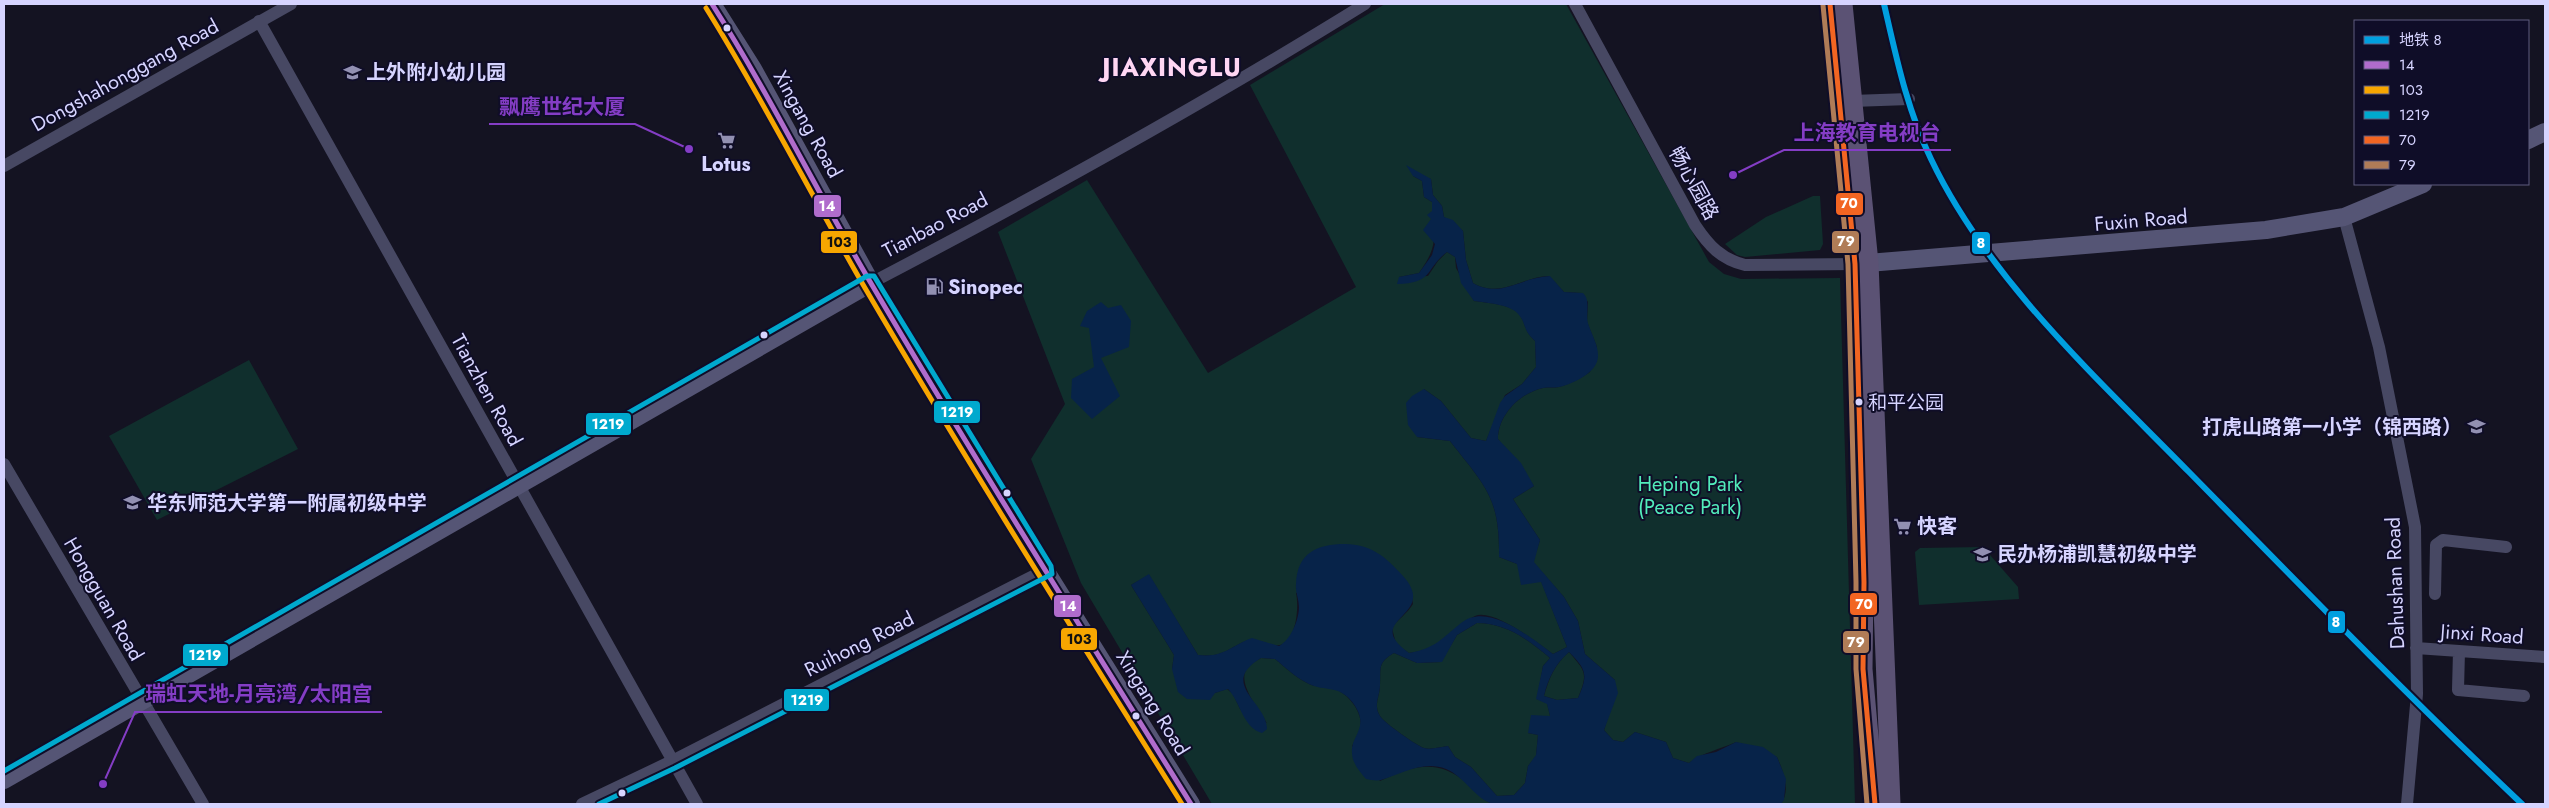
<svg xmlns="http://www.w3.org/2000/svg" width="2549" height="808" font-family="Jost,'Noto Sans SC',sans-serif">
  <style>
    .green { fill: #102f2d }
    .water { fill: #072349; fill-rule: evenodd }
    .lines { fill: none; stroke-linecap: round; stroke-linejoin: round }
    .street { stroke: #474863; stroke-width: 12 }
    .secondary { stroke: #555575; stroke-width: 18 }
    .primary { stroke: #5b5274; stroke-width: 19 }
    .bus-1-casing { stroke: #0f0d28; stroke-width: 9 }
    .bus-2-casing { stroke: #0f0d28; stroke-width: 9 }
    .bus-3-casing { stroke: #0f0d28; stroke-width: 9 }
    .bus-4-casing { stroke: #0f0d28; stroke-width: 9 }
    .bus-5-casing { stroke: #0f0d28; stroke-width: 9 }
    .bus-1 { stroke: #b06ccc; stroke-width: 5 }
    .bus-2 { stroke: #f7a600; stroke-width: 5 }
    .bus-3 { stroke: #00a9ce; stroke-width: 5 }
    .bus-4 { stroke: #f26522; stroke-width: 5 }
    .bus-5 { stroke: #b07c57; stroke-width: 5 }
    .metro-1-casing { stroke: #0f0d28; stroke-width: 10 }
    .metro-1 { stroke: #009fdf; stroke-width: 6 }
    .bus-dot { fill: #d6d4ff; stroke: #0f0d28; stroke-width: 2 }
    .labels { text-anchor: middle; stroke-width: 4; stroke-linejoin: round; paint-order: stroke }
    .bus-label { font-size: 19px; fill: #d6d4ff; stroke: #0f0d28; text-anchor: start }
    .poi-label { font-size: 20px; font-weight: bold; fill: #d6d4ff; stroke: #0f0d28; text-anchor: start }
    .street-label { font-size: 20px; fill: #d6d4ff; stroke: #0f0d28 }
    .park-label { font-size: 20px; fill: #52ecbb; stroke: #0f0d28 }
    .district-label { font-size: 25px; font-weight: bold; letter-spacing: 1px; fill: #ffd6f3; stroke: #0f0d28 }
    .leader { fill: none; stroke: #843dc5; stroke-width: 2 }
    .callout-dot { fill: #843dc5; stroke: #0f0d28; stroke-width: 2 }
    .callout-label { font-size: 21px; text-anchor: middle; font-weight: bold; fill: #843dc5; stroke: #0f0d28; stroke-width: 4; stroke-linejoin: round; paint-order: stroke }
    .line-badge { stroke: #0f0d28; stroke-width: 2 }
    .badge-label { font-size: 14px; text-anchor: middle; font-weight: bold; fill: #fff }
    .pale-badge-label { font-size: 14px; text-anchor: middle; font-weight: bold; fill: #111 }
  </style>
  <rect width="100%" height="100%" fill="#141322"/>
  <path class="green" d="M1385 4H1566L1709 262 1724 274 1741 279 1840 278 1855 804H1781C1791 790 1783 771 1777 757L1736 742C1721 749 1701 753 1689 763L1673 758 1666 742 1635 732 1623 742 1613 740 1604 730 1609 714 1615 680 1585 654 1578 621 1564 597 1533 562 1540 540 1513 499 1534 486 1498 439C1498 415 1520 393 1543 388 1548 387 1554 388 1559 387 1570 384 1581 378 1590 372L1597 347 1587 322 1588 302 1581 293 1564 292 1549 276C1521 277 1501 299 1473 283L1466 260 1463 231 1444 217 1442 206 1433 195 1431 179 1413 176 1422 181 1424 197 1432 202C1432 238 1441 242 1419 273L1399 277 1428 276 1438 261 1447 252 1455 257 1456 268 1474 301C1487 303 1511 304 1519 314 1527 325 1523 330 1535 341L1536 367 1522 384 1505 395 1486 441 1471 438 1441 401 1424 389 1417 437 1450 441C1485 486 1500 497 1499 557L1517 564 1541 581 1567 647 1553 654C1538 643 1493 608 1475 616 1458 623 1445 642 1428 649 1422 651 1415 652 1409 653L1396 644 1392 628C1398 619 1407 614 1413 604L1410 587 1296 593C1299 606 1297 641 1280 645 1269 648 1257 636 1246 641 1226 649 1223 658 1198 655L1149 575 1131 585 1174 655 1172 669 1215 693 1227 689 1233 694 1240 709 1267 723C1260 712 1238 684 1246 670 1249 664 1256 661 1261 658L1275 659C1286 668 1295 677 1309 684 1317 688 1327 685 1335 689 1350 695 1365 715 1360 732 1358 737 1354 742 1352 746L1380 781C1414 765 1439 758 1469 785 1477 792 1483 801 1493 804H1212L1081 583 1031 459 1065 404 998 232 1087 180 1208 373 1356 287 1250 85Z
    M1813 196H1820L1823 244 1820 250 1745 257 1737 255 1725 244 1766 217Z
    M249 360 298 449 157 520 109 436Z
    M1983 547 2018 587 2019 599 1919 605 1915 552 1920 548Z
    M1477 623C1506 623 1529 640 1550 658L1543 666 1537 699 1547 703 1550 716 1528 733 1538 735 1536 756 1528 766 1525 783 1514 795 1497 796 1471 767 1455 757 1448 746C1441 747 1430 750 1424 748 1417 746 1383 722 1380 716 1373 705 1380 696 1380 685 1381 668 1377 663 1394 653L1417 663 1441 662 1457 635Z
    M1569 652C1586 672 1588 673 1578 698L1557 700 1544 696C1549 678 1555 664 1569 652Z"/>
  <path class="water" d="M1406 165 1431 179 1433 195 1442 206 1444 217 1453 220 1463 231 1466 260 1473 283C1501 299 1521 277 1550 276L1564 292 1583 293C1592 302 1584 315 1589 326 1592 335 1598 345 1598 355 1599 372 1573 384 1559 387 1554 388 1548 387 1543 388 1520 393 1498 415 1498 439L1521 463 1534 486 1513 499 1540 540 1534 562 1564 597 1578 621 1585 654 1615 680 1618 693 1604 730 1613 740 1623 742 1635 732 1666 742 1673 758 1689 763 1697 756 1716 752 1736 742 1763 747 1777 757 1786 779 1784 800 1781 804H1493C1475 799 1464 776 1446 769 1423 760 1402 774 1381 780 1377 781 1371 780 1366 779 1360 772 1352 763 1352 753 1350 735 1371 728 1353 703 1339 684 1325 692 1309 684 1295 677 1286 668 1275 659L1261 658C1218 684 1267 702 1267 729L1262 733C1243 728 1240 701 1228 689L1215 693 1210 700 1187 699 1178 692 1172 669 1174 655 1131 585 1149 574 1198 655C1224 658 1230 646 1252 638L1279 646C1291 640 1299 619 1299 607 1299 599 1295 592 1296 584 1297 553 1317 544 1345 544 1372 545 1385 556 1403 576 1440 617 1360 618 1409 653 1436 648 1441 639 1461 623 1488 601 1531 638 1553 654L1567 647 1541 582 1521 585 1517 564 1499 557C1500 497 1485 486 1450 441L1417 437 1408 425 1406 403 1412 396 1424 389 1441 401 1471 438 1486 441 1500 403 1505 396 1522 384 1536 367 1535 341C1522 329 1527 325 1519 315 1511 304 1487 303 1474 301L1461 283 1455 257 1447 252C1424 270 1434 283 1397 284L1399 277 1419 273 1432 255 1435 244 1423 230 1431 219 1427 215 1432 211V202L1424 197 1422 181 1413 176ZM1477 623C1506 623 1529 640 1550 658L1543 666 1536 699 1547 704 1550 716 1531 715 1528 733 1538 735 1536 755 1528 766 1525 783 1514 795 1497 796 1471 767 1455 757 1448 746C1441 747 1430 750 1424 748 1417 746 1383 722 1380 716 1373 705 1380 696 1380 685 1381 668 1377 663 1394 653L1417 663 1442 662 1457 635ZM1569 652C1587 670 1588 675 1578 698L1557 700 1544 696C1548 679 1555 664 1569 652Z
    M1101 302 1108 308 1121 305 1131 321 1129 347 1101 358 1120 396 1092 419 1071 398 1072 379 1094 367 1089 328 1080 326 1087 311Z"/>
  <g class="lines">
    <path class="street" d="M1575 4 1695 225C1709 246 1721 259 1745 265L1855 264
      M259 21 697 804
      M1852 101 1909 99
      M4 166 291 4
      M2344 217 2379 347 2415 527 2417 694 2407 804
      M871 283C1039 195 1204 104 1365 4
      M4 464 203 804
      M2435 594 2436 545 2443 540 2506 547
      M2416 648 2545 657
      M2459 651 2458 690 2524 696
      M582 804 672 761 1045 570"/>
    <path class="secondary" d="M712 4 753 69 871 283 1045 570 1191 804
      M2528 140 2545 132
      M1856 264 2266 230 2344 217 2423 184
      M4 780 871 283"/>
    <path class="primary" d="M1830 4 1855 264 1864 582 1863 669 1875 804
      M1843 4 1869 263 1891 804"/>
    <defs>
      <path id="bus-1" d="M712 4C770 95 817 192 872 285 975 460 1084 632 1191 804"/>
      <path id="bus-2" d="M706 8C763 99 811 195 865 288 967 462 1075 633 1182 804"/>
      <path id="bus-3" d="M4 771 867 276H874L1051 566 1052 574 675 768 599 804"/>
      <path id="bus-4" d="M1830 4 1855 264 1864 582 1863 669 1875 804"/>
      <path id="bus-5" d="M1823 5 1848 264 1856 582V669L1867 804"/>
    </defs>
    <use href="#bus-1" class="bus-1-casing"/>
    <use href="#bus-2" class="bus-2-casing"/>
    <use href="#bus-3" class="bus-3-casing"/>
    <use href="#bus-4" class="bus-4-casing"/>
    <use href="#bus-5" class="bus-5-casing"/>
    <use href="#bus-1" class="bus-1"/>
    <use href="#bus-2" class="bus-2"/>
    <use href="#bus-3" class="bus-3"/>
    <use href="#bus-4" class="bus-4"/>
    <use href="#bus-5" class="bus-5"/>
    <defs>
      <path id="metro-1" d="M1884 4C1896 56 1907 110 1931 159 1988 279 2097 378 2189 472 2299 584 2408 696 2522 804"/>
    </defs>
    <use href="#metro-1" class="metro-1-casing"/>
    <use href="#metro-1" class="metro-1"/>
  </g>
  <defs>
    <symbol id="school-bare" viewBox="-9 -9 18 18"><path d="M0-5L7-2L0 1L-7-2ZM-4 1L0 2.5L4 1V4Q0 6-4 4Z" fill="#9290b2" stroke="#0f0d28" stroke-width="2.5" paint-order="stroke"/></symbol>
    <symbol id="supermarket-bare" viewBox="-9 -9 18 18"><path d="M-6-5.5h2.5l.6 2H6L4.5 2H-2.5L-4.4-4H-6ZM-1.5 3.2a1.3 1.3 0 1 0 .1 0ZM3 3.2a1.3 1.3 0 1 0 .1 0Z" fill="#9290b2" stroke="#0f0d28" stroke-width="2.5" paint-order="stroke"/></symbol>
    <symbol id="fuel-bare" viewBox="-9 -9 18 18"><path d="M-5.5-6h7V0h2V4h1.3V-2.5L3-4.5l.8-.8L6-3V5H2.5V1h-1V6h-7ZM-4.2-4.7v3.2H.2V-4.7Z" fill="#9290b2" stroke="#0f0d28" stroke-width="2.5" paint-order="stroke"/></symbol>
  </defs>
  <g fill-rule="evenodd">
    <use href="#school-bare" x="340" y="60" width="25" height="25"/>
    <use href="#supermarket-bare" x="714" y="128" width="25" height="25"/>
    <use href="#fuel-bare" x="922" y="274" width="25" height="25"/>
    <use href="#school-bare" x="2464" y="414" width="25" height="25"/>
    <use href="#school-bare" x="120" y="490" width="25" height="25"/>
    <use href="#supermarket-bare" x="1890" y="514" width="25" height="25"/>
    <use href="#school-bare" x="1970" y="542" width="25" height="25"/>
  </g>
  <g class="bus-dot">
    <circle cx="727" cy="28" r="4.5"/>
    <circle cx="764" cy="335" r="4.5"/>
    <circle cx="1859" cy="402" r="4.5"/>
    <circle cx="1007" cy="493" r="4.5"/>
    <circle cx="1136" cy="716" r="4.5"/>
    <circle cx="622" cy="793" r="4.5"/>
  </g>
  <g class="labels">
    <g class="bus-label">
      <text x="1868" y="409">和平公园</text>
    </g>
    <g class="poi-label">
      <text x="366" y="79">上外附小幼儿园</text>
      <text x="726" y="171" text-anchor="middle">Lotus</text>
      <text x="948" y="294">Sinopec</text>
      <text x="2462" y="434" text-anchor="end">打虎山路第一小学（锦西路）</text>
      <text x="147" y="510">华东师范大学第一附属初级中学</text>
      <text x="1917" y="533">快客</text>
      <text x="1997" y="561">民办杨浦凯慧初级中学</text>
    </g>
    <g class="street-label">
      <text transform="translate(125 75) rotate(-29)" y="7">Dongshahonggang Road</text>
      <text transform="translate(808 124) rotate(61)" y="7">Xingang Road</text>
      <text transform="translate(1694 183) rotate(61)" y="7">畅心园路</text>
      <text transform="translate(2141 220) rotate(-5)" y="7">Fuxin Road</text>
      <text transform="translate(935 225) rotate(-28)" y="7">Tianbao Road</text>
      <text transform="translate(487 390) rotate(61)" y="7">Tianzhen Road</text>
      <text transform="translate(2395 583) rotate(-92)" y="7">Dahushan Road</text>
      <text transform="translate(104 599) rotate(60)" y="7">Hongguan Road</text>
      <text transform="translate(2482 634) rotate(4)" y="7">Jinxi Road</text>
      <text transform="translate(859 644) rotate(-27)" y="7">Ruihong Road</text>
      <text transform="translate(1153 703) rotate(58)" y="7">Xingang Road</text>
    </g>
    <g class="park-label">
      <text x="1690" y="491">Heping Park<tspan x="1690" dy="23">(Peace Park)</tspan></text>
    </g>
    <g class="district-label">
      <text x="1172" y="76">JIAXINGLU</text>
    </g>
  </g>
  <path class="leader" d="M689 149L635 124H489M1733 175L1784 150H1951M103 784L135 712H382"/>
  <g class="callout-dot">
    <circle cx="689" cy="149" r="5"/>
    <circle cx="1733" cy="175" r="5"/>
    <circle cx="103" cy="784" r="5"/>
  </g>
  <g class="callout-label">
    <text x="562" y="114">飘鹰世纪大厦</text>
    <text x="1867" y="140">上海教育电视台</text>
    <text x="259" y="701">瑞虹天地-月亮湾/太阳宫</text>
  </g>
  <g class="line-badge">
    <rect x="1835" y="192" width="29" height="24" rx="5" fill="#f26522"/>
    <rect x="813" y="194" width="29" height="24" rx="5" fill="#b06ccc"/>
    <rect x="1831" y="230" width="29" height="24" rx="5" fill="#b07c57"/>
    <rect x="820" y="230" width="38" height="24" rx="5" fill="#f7a600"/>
    <rect x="1971" y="231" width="20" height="24" rx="5" fill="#009fdf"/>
    <rect x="933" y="400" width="48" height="24" rx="5" fill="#00a9ce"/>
    <rect x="585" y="412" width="47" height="24" rx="5" fill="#00a9ce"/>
    <rect x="1849" y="592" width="29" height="24" rx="5" fill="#f26522"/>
    <rect x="1053" y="594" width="29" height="24" rx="5" fill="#b06ccc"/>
    <rect x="2327" y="610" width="19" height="24" rx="5" fill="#009fdf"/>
    <rect x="1060" y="627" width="38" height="24" rx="5" fill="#f7a600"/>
    <rect x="1842" y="630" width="28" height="24" rx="5" fill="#b07c57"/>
    <rect x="182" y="643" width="47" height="24" rx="5" fill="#00a9ce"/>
    <rect x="783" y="688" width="47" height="24" rx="5" fill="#00a9ce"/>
  </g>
  <g class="badge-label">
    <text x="1849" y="208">70</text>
    <text x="827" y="211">14</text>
    <text x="1846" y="246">79</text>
    <text x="1981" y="248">8</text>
    <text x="957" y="417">1219</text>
    <text x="608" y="429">1219</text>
    <text x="1864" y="609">70</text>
    <text x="1068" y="611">14</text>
    <text x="2336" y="627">8</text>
    <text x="1856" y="647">79</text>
    <text x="205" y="660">1219</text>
    <text x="807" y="705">1219</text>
  </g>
  <g class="pale-badge-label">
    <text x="839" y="247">103</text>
    <text x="1079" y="644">103</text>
  </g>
  <rect width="2549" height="808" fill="none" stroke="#d6d4ff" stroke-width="10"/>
  <rect x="2354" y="20" width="175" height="165" fill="#0f0d28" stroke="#5f5d7e"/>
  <rect x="2364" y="36" width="25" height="8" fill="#009fdf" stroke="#5f5d7e"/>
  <text x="2399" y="45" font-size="15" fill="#d6d4ff">地铁 8</text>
  <rect x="2364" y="61" width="25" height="8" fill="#b06ccc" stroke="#5f5d7e"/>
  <text x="2399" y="70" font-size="15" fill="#d6d4ff">14</text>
  <rect x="2364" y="86" width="25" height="8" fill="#f7a600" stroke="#5f5d7e"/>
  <text x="2399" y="95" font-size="15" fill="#d6d4ff">103</text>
  <rect x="2364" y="111" width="25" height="8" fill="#00a9ce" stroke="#5f5d7e"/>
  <text x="2399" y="120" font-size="15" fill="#d6d4ff">1219</text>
  <rect x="2364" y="136" width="25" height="8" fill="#f26522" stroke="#5f5d7e"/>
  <text x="2399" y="145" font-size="15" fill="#d6d4ff">70</text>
  <rect x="2364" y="161" width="25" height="8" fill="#b07c57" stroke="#5f5d7e"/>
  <text x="2399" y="170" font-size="15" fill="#d6d4ff">79</text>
</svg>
